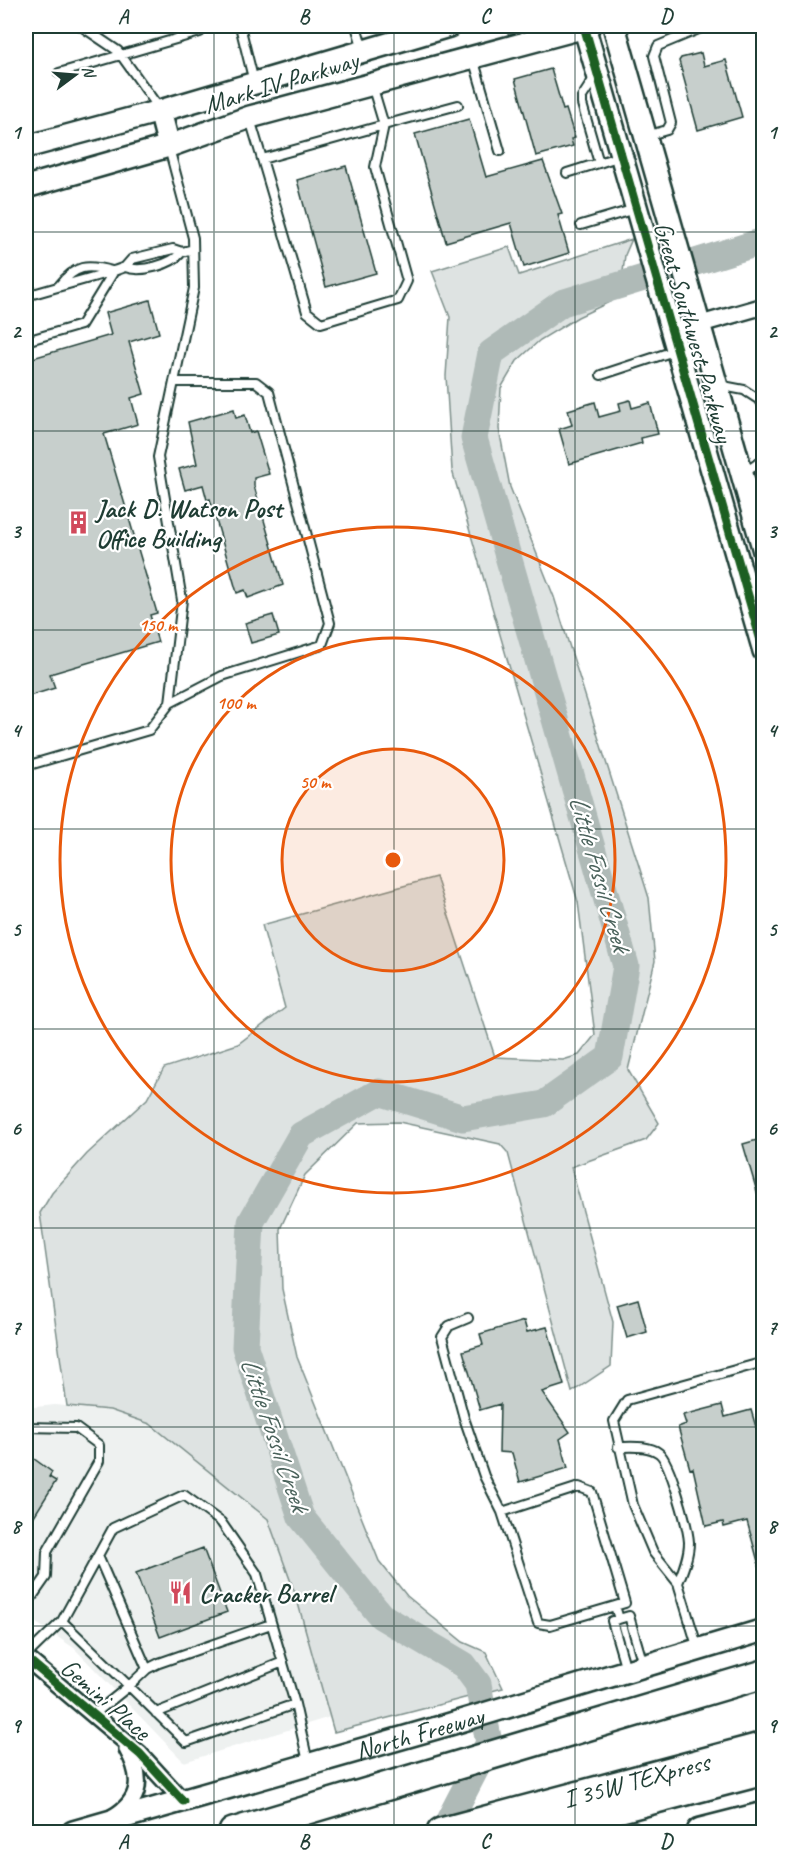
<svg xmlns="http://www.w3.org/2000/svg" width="789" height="1858" font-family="Caveat,sans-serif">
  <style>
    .built { fill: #eef1f0 }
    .green { fill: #dee3e2; stroke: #7e908b; stroke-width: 1.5 }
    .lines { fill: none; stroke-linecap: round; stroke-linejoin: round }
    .river { stroke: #afbab7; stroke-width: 27 }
    .building { fill: #c7cfcc; stroke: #1f3d34; stroke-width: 1.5 }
    .lane-casing { stroke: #1f3d34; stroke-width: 12 }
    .street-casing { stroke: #1f3d34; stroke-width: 20 }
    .secondary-casing { stroke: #1f3d34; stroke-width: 26 }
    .highway-casing { stroke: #1f3d34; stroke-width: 32 }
    .lane { stroke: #fff; stroke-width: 8 }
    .street { stroke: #fff; stroke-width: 15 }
    .secondary { stroke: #fff; stroke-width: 21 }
    .highway { stroke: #fff; stroke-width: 27 }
    .cycleway-casing { stroke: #fff; stroke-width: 13 }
    .cycleway { stroke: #1b5e20; stroke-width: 9 }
    .grid { fill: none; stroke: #1f3d34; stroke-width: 1.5; stroke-opacity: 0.55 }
    .ring { fill: none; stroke: #e8590c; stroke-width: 3 }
    .labels { text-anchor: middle; stroke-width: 4.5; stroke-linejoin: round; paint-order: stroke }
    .street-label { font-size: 26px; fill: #1f3d34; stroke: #fff }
    .poi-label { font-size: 26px; font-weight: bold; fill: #1f3d34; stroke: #fff; text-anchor: start }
    .water-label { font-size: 27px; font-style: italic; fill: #4a625b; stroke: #fff }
    .centre { fill: #e8590c; stroke: #fff; stroke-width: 3 }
    .ring-label { font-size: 18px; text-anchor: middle; font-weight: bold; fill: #e8590c; stroke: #fff; stroke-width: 4.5; stroke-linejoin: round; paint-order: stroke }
    .neatline { fill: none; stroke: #1f3d34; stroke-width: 2 }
    .grid-label { font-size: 20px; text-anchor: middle; font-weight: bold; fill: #1f3d34 }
  </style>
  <rect width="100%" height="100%" fill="#fff"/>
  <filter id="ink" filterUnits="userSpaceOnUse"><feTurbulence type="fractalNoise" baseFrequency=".0167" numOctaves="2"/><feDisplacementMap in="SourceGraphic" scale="12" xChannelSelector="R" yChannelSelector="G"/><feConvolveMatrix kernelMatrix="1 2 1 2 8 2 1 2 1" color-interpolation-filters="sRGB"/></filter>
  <g filter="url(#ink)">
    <path class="built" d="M55 1405 110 1410 150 1424 268 1519 296 1596 330 1717 184 1762 74 1648 26 1616V1408Z"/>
    <path class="green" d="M632 239 625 255 620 297 578 317 540 340 517 361 501 388 499 429 510 487 554 597 649 898 655 961 628 1070 659 1123 646 1140 571 1167 613 1322 611 1366 572 1392 508 1153 500 1144 399 1122 358 1123 305 1175 280 1229 282 1289 297 1357 379 1561 407 1596 463 1642 486 1652 503 1688 334 1732 296 1596 268 1519 150 1424 110 1410 67 1406 40 1213 52 1193 87 1154 147 1099 164 1068 238 1044 285 1008 262 925 436 877 495 1057 563 1060 579 1055 595 1035 578 902 452 470 446 376 450 317 432 271 509 247 519 275Z"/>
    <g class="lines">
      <path class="river" d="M443 1832 489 1743 478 1684 464 1665 381 1616 301 1517 245 1347 251 1222 301 1135 379 1092 463 1118 544 1104 610 1057 626 966 474 438 491 353 562 303 764 241"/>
    </g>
    <path class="building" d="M701 53 704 66 726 60 742 117 698 130 679 61 681 58Z
      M551 69 563 110 566 109 575 138 571 139 573 146 536 156 515 79Z
      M469 119 486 177 543 161 562 214 558 215 569 253 524 267 511 223 446 242 415 134Z
      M346 166 376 273 326 287 297 180Z
      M150 300 159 333 129 342 144 394 131 398 138 424 104 434 157 613 150 615 158 642 50 674 55 688 26 697V360L111 335 105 313Z
      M630 400 632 408 650 403 658 434 641 438 642 443 569 464 559 429 572 425 568 410 595 402 599 417 621 411 619 403Z
      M234 409 236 418 245 415 250 433 256 431 269 474 254 478V486L283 585 248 598 245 590 237 593 210 499 207 500 203 485 185 490 179 469 197 464 188 422Z
      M273 615 279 635 251 643 245 623Z
      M764 1138V1202H760L743 1144Z
      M638 1299 647 1332 627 1338 617 1305Z
      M524 1321 527 1332 547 1327 564 1385 542 1392 570 1432 560 1439 568 1468 520 1482 512 1453 499 1452 500 1404 480 1410 463 1351 483 1345 480 1334Z
      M722 1405 725 1417 751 1410 764 1454V1568L760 1569 747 1521 724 1527 723 1522 706 1526 693 1468 690 1469 678 1427 686 1424 683 1415Z
      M26 1453 52 1472 49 1477 56 1481 26 1529Z
      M203 1548 227 1612 160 1637 136 1573Z"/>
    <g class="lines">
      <defs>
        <path id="lane" d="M81 26 118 51 159 108
          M240 26 254 82
          M356 26 363 49
          M473 58 500 151
          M59 73 200 32
          M250 119 262 159 384 125 372 85
          M646 136 667 130 671 123 654 56 658 46 706 26
          M262 159 307 312 321 323 398 300 407 281 375 167 384 125 458 105
          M599 163 620 156
          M567 173 599 163 582 104V97L595 77
          M581 225 635 209
          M125 267C141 273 171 265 182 252
          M59 286C75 265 87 264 112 271
          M26 296 114 271 125 267 132 259 173 249 182 252 193 249
          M26 341 81 325 114 271
          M601 375 677 350
          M718 385 744 390 761 401 764 409
          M743 474 764 459
          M170 703 222 676 322 645 330 623 269 392 256 382H174
          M26 766 149 730 170 703 182 600 158 457 194 288 193 238 169 148
          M468 1318 449 1326 442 1337 464 1418 484 1476 502 1512 538 1623 550 1625 615 1606 619 1619
          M26 1427 76 1428 99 1445V1461L47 1552 46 1577 32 1597 26 1599
          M618 1447C631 1447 648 1445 659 1453 670 1461 688 1527 689 1542 689 1556 683 1570 678 1583
          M502 1512 579 1487 592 1492 625 1603 615 1606
          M98 1556 147 1669
          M62 1621 129 1686 147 1669 159 1663 271 1624
          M698 1649 678 1583 653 1552 633 1505 614 1421 627 1400 764 1362
          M26 1656 62 1621 113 1528 184 1495 221 1522 257 1574 295 1704
          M626 1669 612 1621 629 1616 643 1664
          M156 1713 283 1662
          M93 1715 129 1686 186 1742 295 1704 308 1762"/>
        <path id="street" d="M673 332 764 306
          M26 1658 140 1754 183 1801
          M113 1817C142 1800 143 1777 127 1749"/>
        <g id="secondary">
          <path d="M584 26 764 651"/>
          <path d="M614 26 764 551"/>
          <path d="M160 111 169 146"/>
          <path d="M26 147 160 111 449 26"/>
          <path d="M26 187 169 146 250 117 589 26"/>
          <path id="s1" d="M73 1832 447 1725 764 1630"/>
        </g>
        <g id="highway">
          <path d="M233 1832 764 1674"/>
          <path id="s2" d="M441 1832 764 1746"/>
          <path d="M529 1832 764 1771"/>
          <path d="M701 1832 764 1816"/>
        </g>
      </defs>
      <use href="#lane" class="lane-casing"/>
      <use href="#street" class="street-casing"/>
      <use href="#secondary" class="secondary-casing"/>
      <use href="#highway" class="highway-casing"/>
      <use href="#lane" class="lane"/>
      <use href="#street" class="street"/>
      <use href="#secondary" class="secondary"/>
      <use href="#highway" class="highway"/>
      <defs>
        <path id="cycleway" d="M584 26 764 651
          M26 1658 140 1754 183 1801"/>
      </defs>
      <use href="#cycleway" class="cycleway-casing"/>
      <use href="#cycleway" class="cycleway"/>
    </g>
  </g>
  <path class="grid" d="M214 26V1832M394 26V1832M575 26V1832M26 232H764M26 431H764M26 630H764M26 829H764M26 1029H764M26 1228H764M26 1427H764M26 1626H764"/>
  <circle cx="393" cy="860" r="111" fill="#e8590c" fill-opacity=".12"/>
  <g class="ring">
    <circle cx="393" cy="860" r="111"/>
    <circle cx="393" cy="860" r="222"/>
    <circle cx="393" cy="860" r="333"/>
  </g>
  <defs>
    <symbol id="building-bare" viewBox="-9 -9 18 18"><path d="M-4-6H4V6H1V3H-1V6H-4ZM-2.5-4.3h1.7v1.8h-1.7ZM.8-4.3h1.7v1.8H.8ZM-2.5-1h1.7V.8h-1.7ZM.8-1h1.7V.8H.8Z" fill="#d1495b" stroke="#fff" stroke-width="2.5" paint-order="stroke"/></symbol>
    <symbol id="restaurant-bare" viewBox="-9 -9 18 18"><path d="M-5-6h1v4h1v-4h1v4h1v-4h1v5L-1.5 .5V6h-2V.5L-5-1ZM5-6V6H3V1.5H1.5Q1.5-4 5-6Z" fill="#d1495b" stroke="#fff" stroke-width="2.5" paint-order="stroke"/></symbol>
  </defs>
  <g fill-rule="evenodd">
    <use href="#building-bare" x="62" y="506" width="33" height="33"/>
    <use href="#restaurant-bare" x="164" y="1576" width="33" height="33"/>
  </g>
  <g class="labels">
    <g class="street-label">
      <text transform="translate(281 82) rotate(-17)" y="9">Mark IV Parkway</text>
      <text transform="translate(694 332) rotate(74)" y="9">Great Southwest Parkway</text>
      <text transform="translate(106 1699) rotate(41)" y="9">Gemini Place</text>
      <text dy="9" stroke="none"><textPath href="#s1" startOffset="360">North Freeway</textPath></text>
      <text dy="9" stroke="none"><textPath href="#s2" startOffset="202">I 35W TEXpress</textPath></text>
    </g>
    <g class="poi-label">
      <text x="96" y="517">Jack D. Watson Post<tspan x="96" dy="30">Office Building</tspan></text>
      <text x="199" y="1602">Cracker Barrel</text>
    </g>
    <g class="water-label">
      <text transform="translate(600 873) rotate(74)" y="9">Little Fossil Creek</text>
      <text transform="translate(275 1434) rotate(71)" y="9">Little Fossil Creek</text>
    </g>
  </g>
  <circle cx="393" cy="860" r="9" class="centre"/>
  <g class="ring-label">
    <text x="158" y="631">150 m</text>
    <text x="236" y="709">100 m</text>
    <text x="315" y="788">50 m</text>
  </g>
  <rect width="789" height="1858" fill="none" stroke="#fff" stroke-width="66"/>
  <g transform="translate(75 75) rotate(74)" stroke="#ffffff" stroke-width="4.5" paint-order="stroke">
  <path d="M0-4.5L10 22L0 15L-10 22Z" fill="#1f3d34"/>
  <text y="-9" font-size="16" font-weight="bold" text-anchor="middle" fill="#1f3d34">N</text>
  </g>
  <rect x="33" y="33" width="723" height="1792" class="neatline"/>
  <g class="grid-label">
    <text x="123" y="23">A</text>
    <text x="304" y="23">B</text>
    <text x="485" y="23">C</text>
    <text x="666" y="23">D</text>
    <text x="16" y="139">1</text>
    <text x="772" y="139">1</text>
    <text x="16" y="338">2</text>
    <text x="772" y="338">2</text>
    <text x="16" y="538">3</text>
    <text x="772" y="538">3</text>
    <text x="16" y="737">4</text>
    <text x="772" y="737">4</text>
    <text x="16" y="936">5</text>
    <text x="772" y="936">5</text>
    <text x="16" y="1135">6</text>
    <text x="772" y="1135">6</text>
    <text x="16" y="1334">7</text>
    <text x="772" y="1334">7</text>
    <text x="16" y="1533">8</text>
    <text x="772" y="1533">8</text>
    <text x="16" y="1732">9</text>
    <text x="772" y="1732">9</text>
    <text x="123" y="1848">A</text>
    <text x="304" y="1848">B</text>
    <text x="485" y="1848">C</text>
    <text x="666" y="1848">D</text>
  </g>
</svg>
